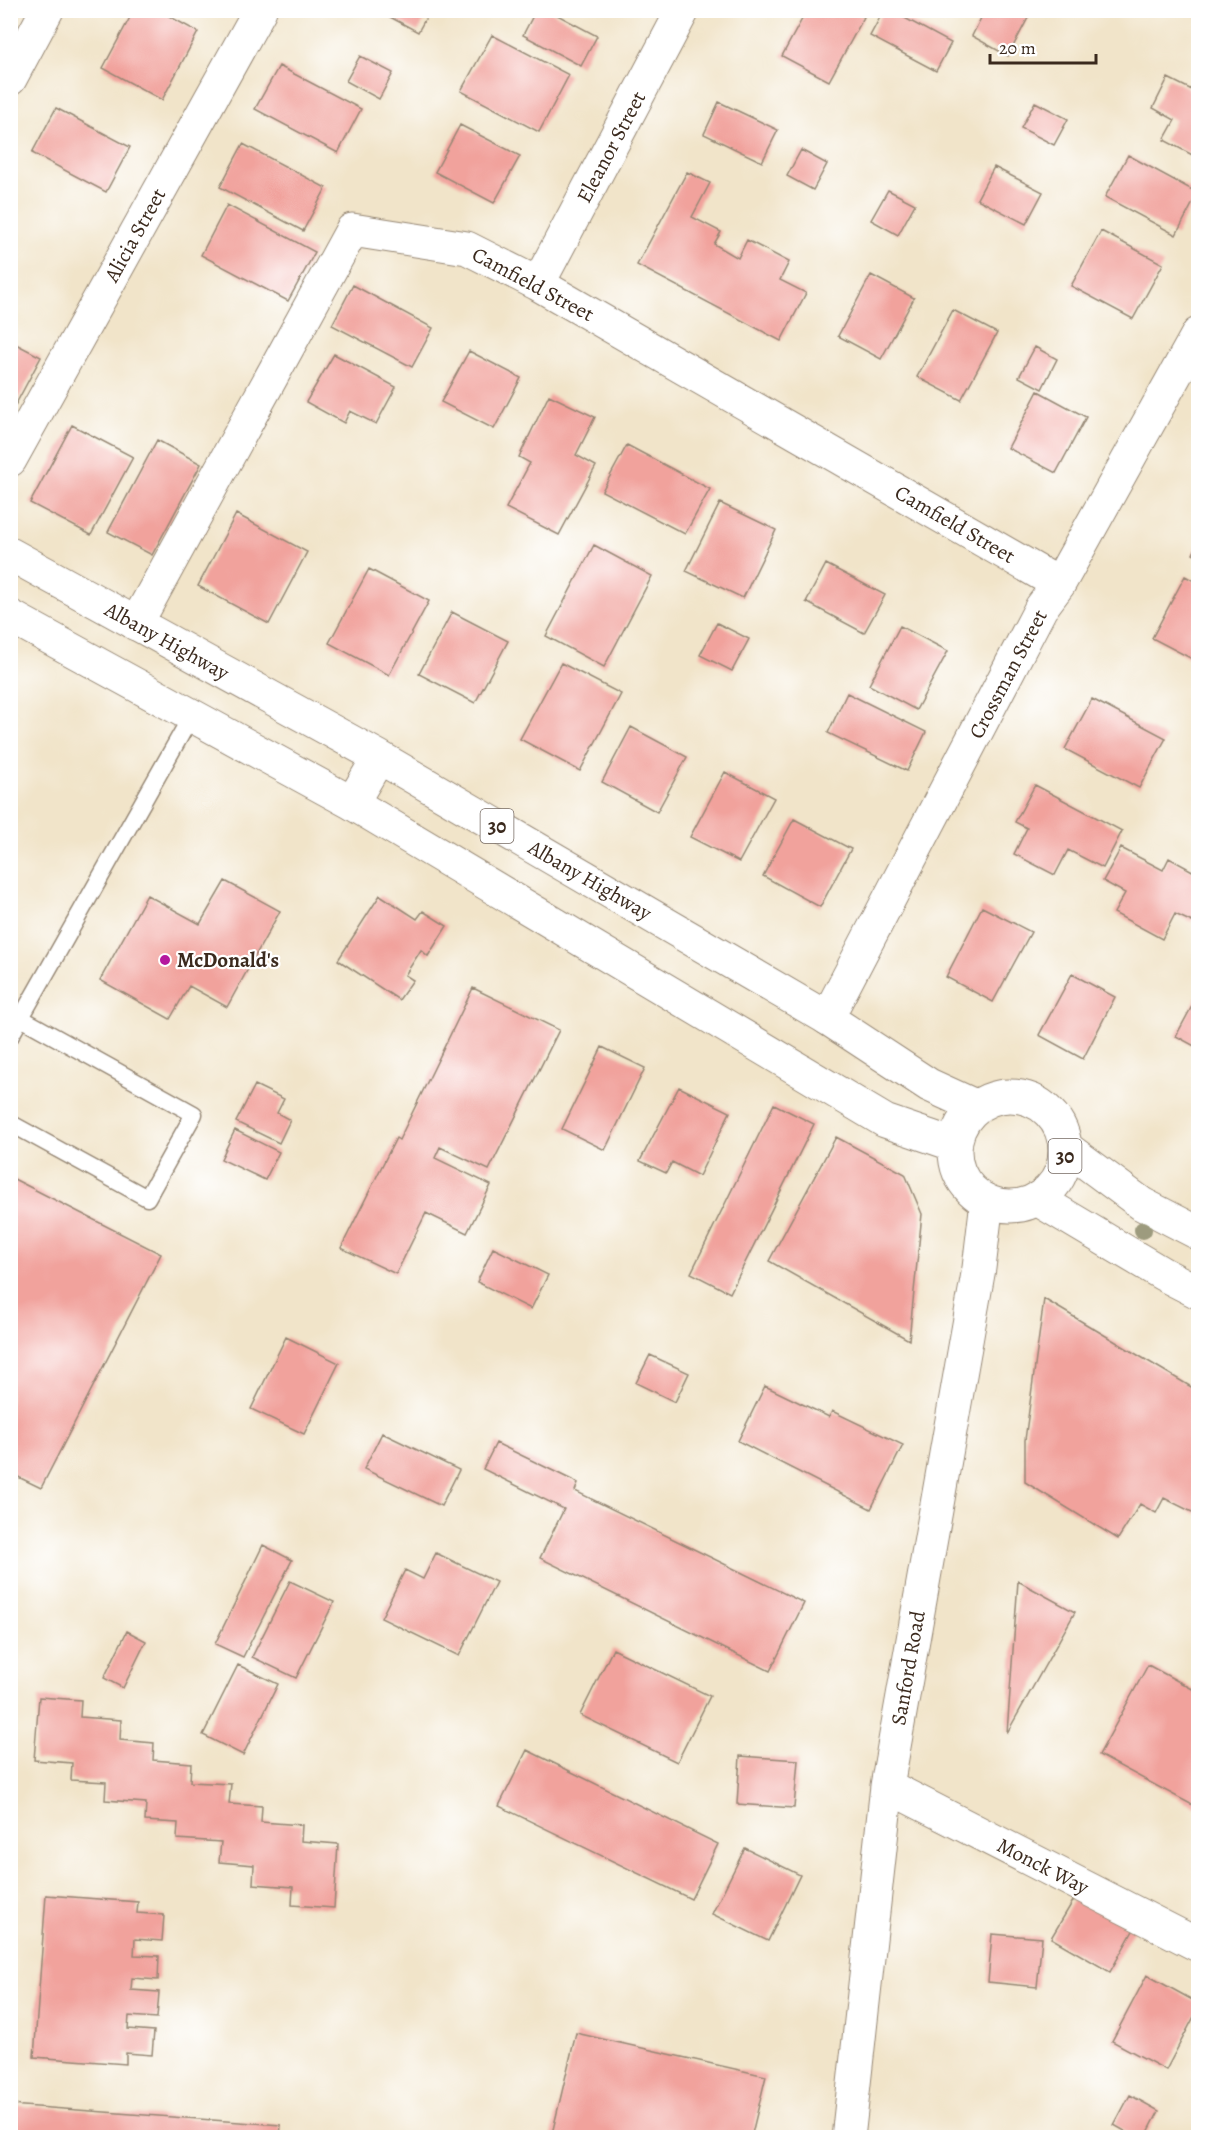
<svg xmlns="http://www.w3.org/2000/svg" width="1209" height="2148" font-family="Alegreya,serif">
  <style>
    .building { fill: #f1a29c }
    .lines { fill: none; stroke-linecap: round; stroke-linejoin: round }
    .service-casing { stroke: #968774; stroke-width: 19 }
    .minor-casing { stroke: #968774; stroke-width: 35 }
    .trunk-casing { stroke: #968774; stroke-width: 35 }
    .service { stroke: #fff; stroke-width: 16 }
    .minor { stroke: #fff; stroke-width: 33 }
    .trunk { stroke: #fff; stroke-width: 33 }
    .tree { fill: #9d9b7e }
    .poi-dot { fill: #b5179e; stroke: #fff; stroke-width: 2 }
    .labels { text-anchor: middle; stroke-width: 4.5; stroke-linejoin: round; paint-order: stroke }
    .shield { fill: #fff; stroke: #766a62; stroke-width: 1.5 }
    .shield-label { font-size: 20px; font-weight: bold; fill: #3b2a1e }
    .street-label { font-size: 21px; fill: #3b2a1e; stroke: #fff }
    .poi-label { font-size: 21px; font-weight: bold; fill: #3b2a1e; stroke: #fff; text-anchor: start }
  </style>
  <rect width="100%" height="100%" fill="#fff"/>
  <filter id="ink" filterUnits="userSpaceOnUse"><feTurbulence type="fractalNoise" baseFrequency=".0167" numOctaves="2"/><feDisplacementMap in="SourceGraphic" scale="12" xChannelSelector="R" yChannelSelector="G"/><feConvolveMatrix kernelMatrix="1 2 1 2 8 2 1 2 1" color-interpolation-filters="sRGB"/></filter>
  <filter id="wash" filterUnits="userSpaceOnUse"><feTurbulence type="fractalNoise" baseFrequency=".008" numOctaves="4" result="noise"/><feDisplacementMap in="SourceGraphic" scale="24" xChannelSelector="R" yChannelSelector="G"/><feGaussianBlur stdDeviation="1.35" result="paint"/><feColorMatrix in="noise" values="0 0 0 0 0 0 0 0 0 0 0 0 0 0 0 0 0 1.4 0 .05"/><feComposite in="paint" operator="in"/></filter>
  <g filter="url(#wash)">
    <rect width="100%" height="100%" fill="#f1e4c9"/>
    <g id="blocks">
      <path class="building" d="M134 10H158L198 32 162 100 103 68Z
        M377 10H430L418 32Z
        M536 10H548L597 36 581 66 523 35Z
        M807 10H852L864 17 829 81 782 56Z
        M884 10H890L951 43 936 71 870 36Z
        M985 10H1020L1029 16 1008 56 972 36Z
        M492 35 569 75 539 132 461 91Z
        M360 56 393 73 379 99 346 81Z
        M279 66 361 109 338 153 255 109Z
        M1168 78 1198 93V158L1164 140 1175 120 1153 108Z
        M719 102 778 130 762 162 704 134Z
        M1035 102 1068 119 1054 145 1021 128Z
        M56 108 130 147 106 192 32 153Z
        M460 125 520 156 494 203 435 172Z
        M243 144 326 188 303 231 220 187Z
        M801 150 827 164 813 190 787 176Z
        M1128 155 1198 193 1176 235 1105 197Z
        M994 167 1043 192 1026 224 977 199Z
        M687 172 710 183 692 217 721 232 714 244 738 258 747 240 789 262 780 280 806 293 781 341 637 265Z
        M888 190 915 204 898 235 871 220Z
        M227 205 315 252 288 301 201 255Z
        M1101 231 1163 264 1133 319 1071 286Z
        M871 275 914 298 881 359 838 336Z
        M353 285 433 328 412 367 332 325Z
        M953 310 997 333 961 400 917 377Z
        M10 341 41 357 10 415Z
        M1035 347 1057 359 1042 389 1019 377Z
        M469 351 521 378 494 429 441 402Z
        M334 354 396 387 376 424 350 411 344 423 306 402Z
        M1038 391 1086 417 1056 473 1008 448Z
        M549 395 595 417 576 455 596 466 559 535 506 508 530 463 519 457Z
        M72 425 133 457 91 535 30 503Z
        M157 440 201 464 152 555 108 532Z
        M627 445 710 489 685 534 602 491Z
        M720 503 776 530 743 598 686 571Z
        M236 514 307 552 269 624 198 586Z
        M1198 544V557L1193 554Z
        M594 545 652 576 604 667 546 636Z
        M826 564 885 595 864 633 806 602Z
        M369 569 429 601 389 675 329 643Z
        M1185 576 1198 583V662L1152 638Z
        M452 612 508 641 475 703 419 674Z
        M717 623 749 639 732 671 700 655Z
        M900 626 948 651 916 710 869 685Z
        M561 663 621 694 580 771 520 739Z
        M847 693 926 732 907 771 828 733Z
        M1092 699 1166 738 1139 788 1065 749Z
        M631 727 687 757 657 812 602 782Z
        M725 772 774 798 739 862 690 837Z
        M1035 785 1122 831 1103 868 1068 850 1055 875 1014 854 1027 828 1015 822Z
        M794 819 851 849 820 907 763 876Z
        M1121 848 1163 870 1169 858 1198 874V911L1192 922 1175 914 1162 939 1114 913 1125 893 1103 881Z
        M225 881 280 911 227 1007 189 986 170 1019 100 980 147 895 200 924Z
        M380 895 417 919 423 911 447 926 428 956 421 950 405 975 413 980 399 1000 338 960Z
        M982 907 1031 932 993 1002 946 977Z
        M1072 974 1115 997 1083 1059 1039 1035Z
        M473 988 559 1030 489 1170 440 1147 435 1158 491 1185 467 1233 426 1213 396 1274 341 1248 396 1138 399 1140Z
        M1198 995V1048L1176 1036Z
        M602 1047 645 1068 605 1150 562 1129Z
        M255 1085 284 1099 277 1113 290 1120 279 1143 236 1122Z
        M679 1087 730 1112 699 1176 672 1162 666 1173 640 1161Z
        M774 1104 814 1124 730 1293 691 1273Z
        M235 1130 279 1152 265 1180 221 1159Z
        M836 1137 905 1174 922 1214 909 1340 769 1261Z
        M10 1177 161 1254 41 1488 10 1473Z
        M493 1248 548 1275 531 1309 477 1282Z
        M1044 1299 1198 1391V1510L1196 1514 1164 1498 1156 1513 1140 1504 1118 1539 1025 1482V1440Z
        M286 1337 339 1363 304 1434 251 1409Z
        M650 1355 689 1373 675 1402 636 1383Z
        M765 1386 829 1417 832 1411 903 1445 871 1509 738 1441Z
        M382 1433 459 1470 441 1506 364 1469Z
        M496 1443 578 1483 575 1491 804 1603 770 1671 540 1558 564 1509 483 1469Z
        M263 1545 292 1560 243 1657 215 1644Z
        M436 1553 496 1582 459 1656 381 1618 405 1570 423 1579Z
        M290 1581 334 1602 296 1678 252 1657Z
        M1018 1581 1075 1612 1007 1733Z
        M127 1631 146 1641 123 1688 104 1678Z
        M613 1649 710 1696 677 1762 580 1715Z
        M238 1665 278 1684 243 1755 203 1735Z
        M1148 1665 1198 1692V1808L1099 1755Z
        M39 1697 81 1700 80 1717 121 1720 120 1740 154 1743 153 1760 191 1763 190 1782 231 1784 229 1804 262 1806 261 1822 302 1825 301 1841 338 1844 334 1908 292 1905 293 1887 253 1884 254 1865 219 1862 221 1842 177 1839 178 1823 145 1821 146 1803 105 1800 106 1782 71 1780 72 1763 34 1760Z
        M527 1750 718 1844 691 1899 499 1806Z
        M740 1756 798 1760 794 1808 737 1804Z
        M745 1848 800 1875 768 1941 712 1914Z
        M46 1895 138 1902 137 1913 164 1915 162 1941 135 1939 134 1955 159 1956 158 1980 132 1978 131 1990 159 1992 157 2018 129 2016 128 2029 154 2031 152 2055 126 2053V2064L34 2057Z
        M1076 1896 1134 1929 1110 1972 1051 1938Z
        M992 1934 1042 1938 1037 1987 988 1982Z
        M1147 1975 1198 2003V2009L1166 2070 1112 2041Z
        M576 2033 766 2076 751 2138H551Z
        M1130 2095 1159 2111 1145 2138H1137L1114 2125Z
        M10 2105 281 2125 280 2138H10Z"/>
    </g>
  </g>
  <g filter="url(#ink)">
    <use href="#blocks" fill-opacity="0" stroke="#968774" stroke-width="1.5"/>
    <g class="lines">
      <defs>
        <path id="service" d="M10 1037 192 715
          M10 1123 147 1198 194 1114 21 1018"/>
        <path id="minor" d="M10 79 47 10
          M538 284 683 10
          M10 460 260 10
          M136 624 352 230 467 248 538 284 1059 584
          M827 1018 1041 608 1059 584 1198 334
          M887 1786 1198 1945
          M848 2138 887 1786 979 1268 987 1201"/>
        <path id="trunk" d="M10 554 379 757 827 1018 929 1085 977 1107
          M10 616 352 803 885 1121 955 1145
          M352 803 379 757
          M955 1151a55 55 0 1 1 110 0a55 55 0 1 1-110 0Z
          M1065 1147 1142 1204 1198 1233
          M1037 1199 1163 1274 1198 1292"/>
      </defs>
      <use href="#service" class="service-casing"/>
      <use href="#minor" class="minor-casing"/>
      <use href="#trunk" class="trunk-casing"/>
      <use href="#service" class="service"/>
      <use href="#minor" class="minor"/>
      <use href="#trunk" class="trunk"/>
    </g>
    <circle class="tree" cx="1143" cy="1230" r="9"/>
  </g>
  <circle class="poi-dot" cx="165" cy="960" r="6"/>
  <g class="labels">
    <g class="shield">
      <rect x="480.5" y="809" width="33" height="34" rx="4.5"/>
      <rect x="1048.5" y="1139" width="33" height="34" rx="4.5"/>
    </g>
    <g class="shield-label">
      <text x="497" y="833">30</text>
      <text x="1065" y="1163">30</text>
    </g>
    <g class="street-label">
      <text transform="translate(611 147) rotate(-62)" y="7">Eleanor Street</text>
      <text transform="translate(135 235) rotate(-61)" y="7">Alicia Street</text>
      <text transform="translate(533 284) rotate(28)" y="7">Camfield Street</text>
      <text transform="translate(955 524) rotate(30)" y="7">Camfield Street</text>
      <text transform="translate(167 641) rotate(29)" y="7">Albany Highway</text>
      <text transform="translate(1008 674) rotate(-62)" y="7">Crossman Street</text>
      <text transform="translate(590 880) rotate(30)" y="7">Albany Highway</text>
      <text transform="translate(908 1668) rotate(-80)" y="7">Sanford Road</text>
      <text transform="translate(1043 1866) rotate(27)" y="7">Monck Way</text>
    </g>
    <g class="poi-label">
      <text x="177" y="967">McDonald's</text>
    </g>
  </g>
  <rect width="1209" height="2148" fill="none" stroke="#fff" stroke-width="36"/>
  <path d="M990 54v9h106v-9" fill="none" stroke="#3b2a1e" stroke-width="3"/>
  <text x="999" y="54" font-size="18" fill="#3b2a1e" stroke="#ffffff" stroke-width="4.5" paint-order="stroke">20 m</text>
</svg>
